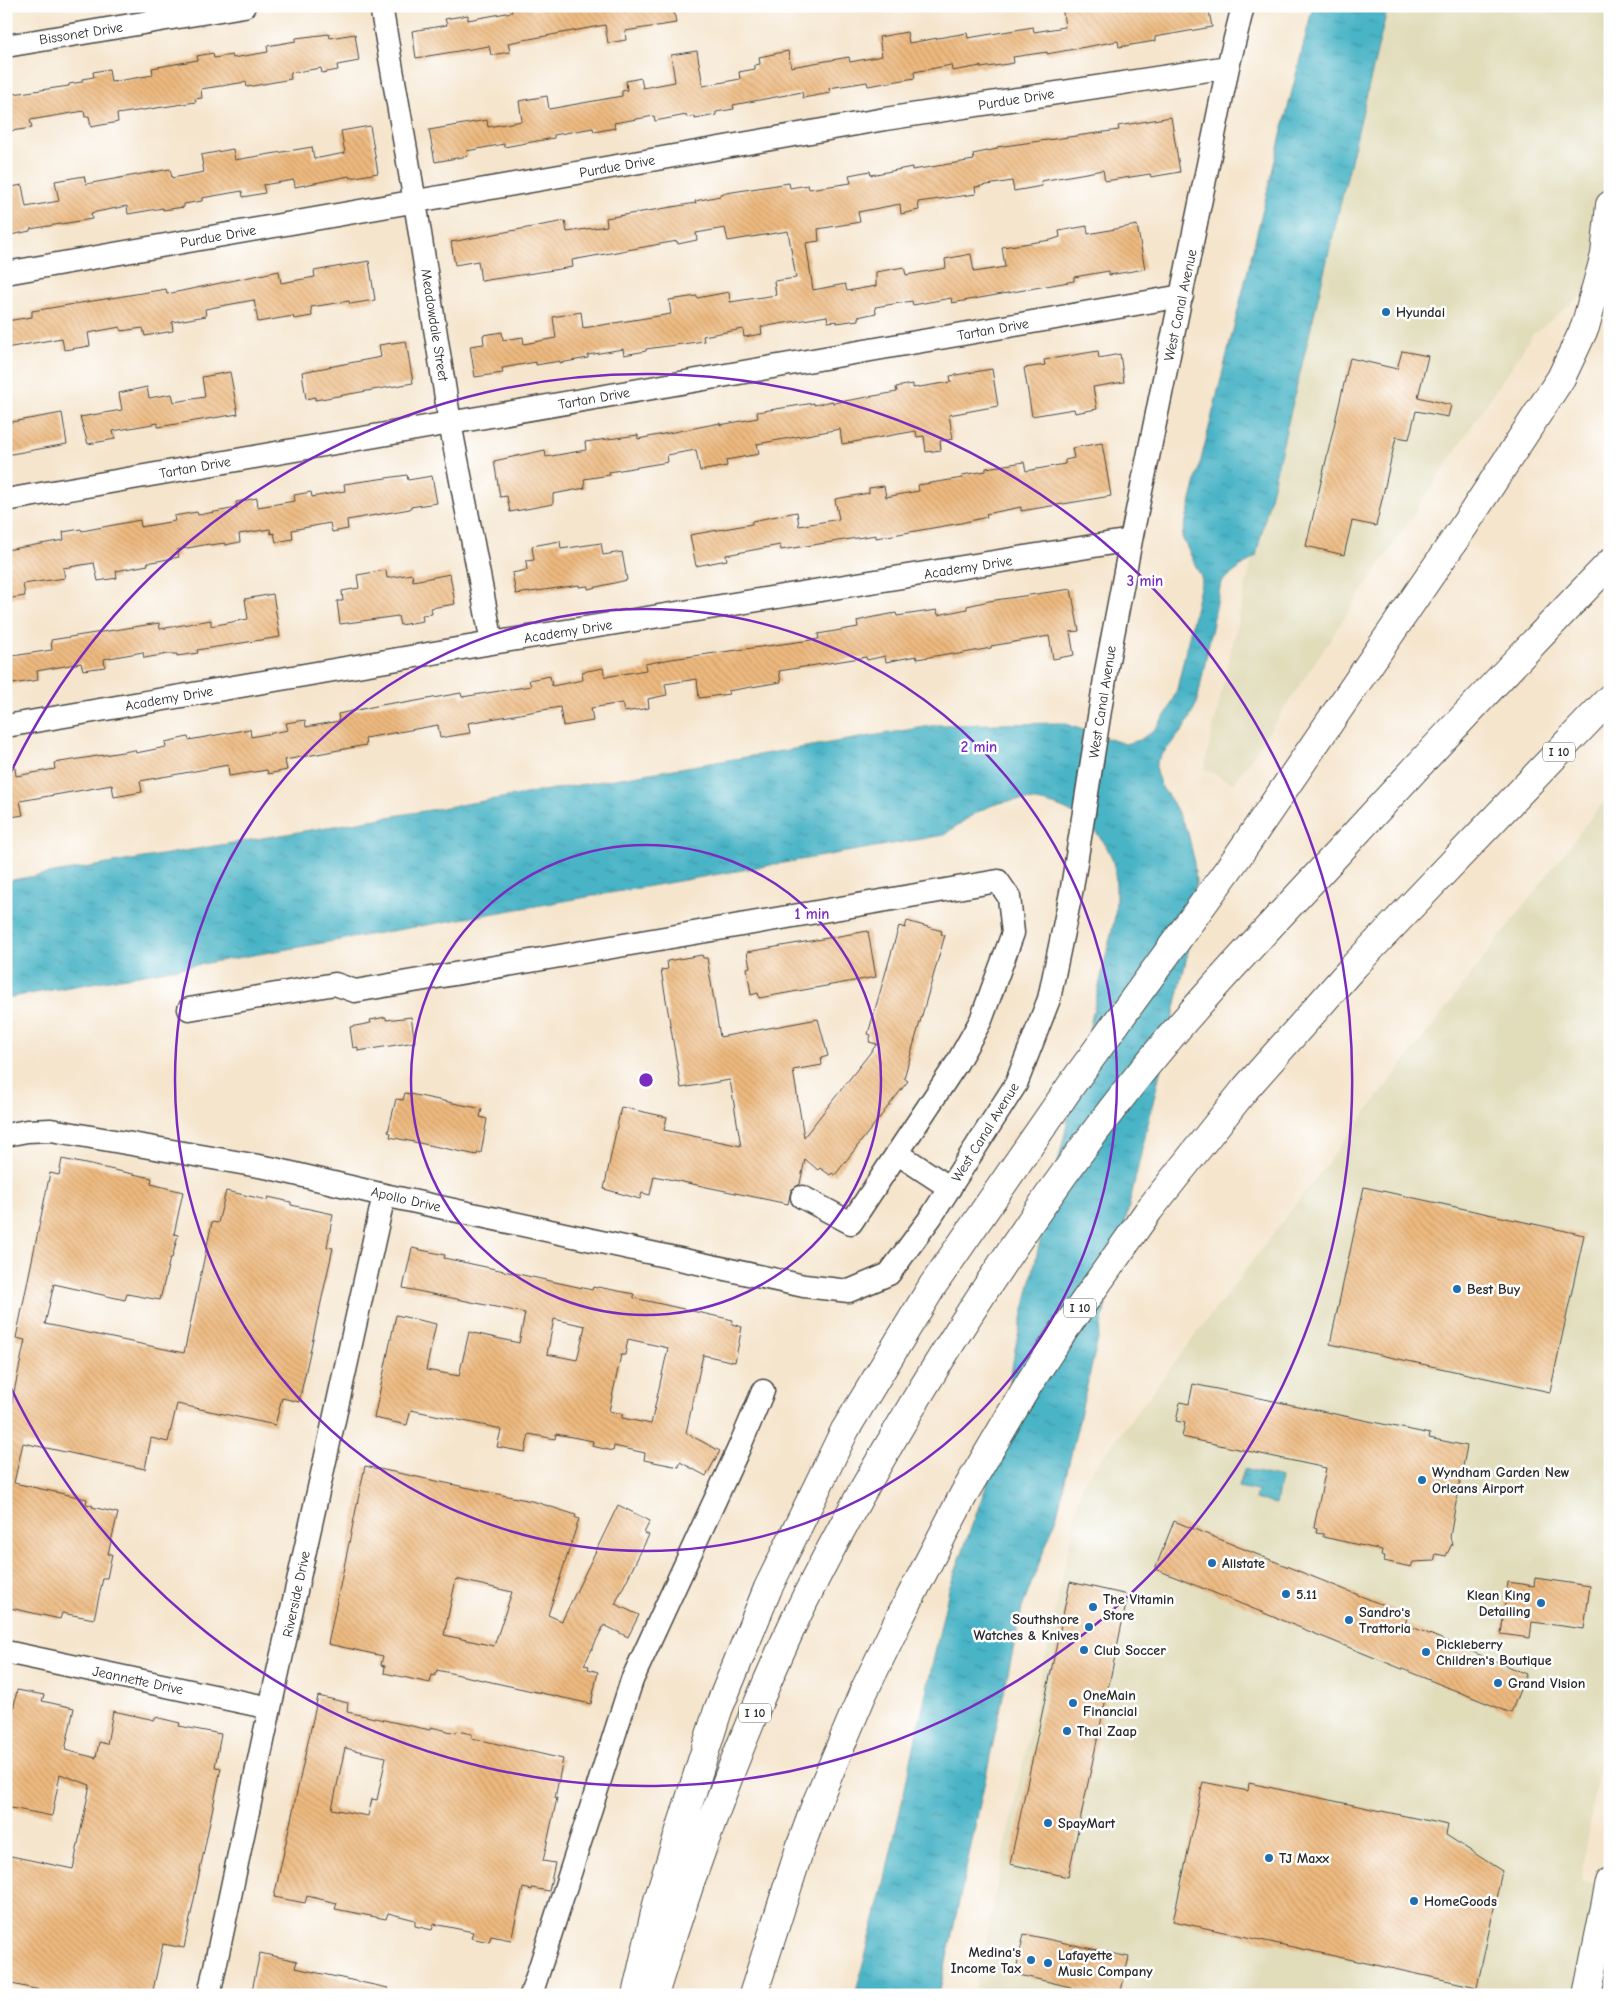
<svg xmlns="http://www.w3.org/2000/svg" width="1616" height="2001" font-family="'Comic Neue',sans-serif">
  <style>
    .built { fill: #e1dcba }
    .water { fill: url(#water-ripples); stroke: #3a7078 }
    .building { fill: url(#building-back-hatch); fill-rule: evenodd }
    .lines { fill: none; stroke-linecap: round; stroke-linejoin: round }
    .minor-casing { stroke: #494743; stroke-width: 25 }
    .major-casing { stroke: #494743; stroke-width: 30 }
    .highway-casing { stroke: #494743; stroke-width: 30 }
    .minor { stroke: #fff; stroke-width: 22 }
    .major { stroke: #fff; stroke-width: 28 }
    .highway { stroke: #fff; stroke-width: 28 }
    .ring { fill: none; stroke: #7b2cbf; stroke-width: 2.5 }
    .poi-dot { fill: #1f6fb2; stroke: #fff; stroke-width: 2 }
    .labels { text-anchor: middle; stroke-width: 5; stroke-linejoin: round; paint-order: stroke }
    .shield { fill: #fff; stroke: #6b6b6b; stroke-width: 1 }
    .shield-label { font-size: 12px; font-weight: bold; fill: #2b2b2b }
    .street-label { font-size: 14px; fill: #2b2b2b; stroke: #fff }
    .poi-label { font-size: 14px; font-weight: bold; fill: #2b2b2b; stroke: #fff; text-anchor: start }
    .centre { fill: #7b2cbf; stroke: #fff; stroke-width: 2.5 }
    .ring-label { font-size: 15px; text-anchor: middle; font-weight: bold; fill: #7b2cbf; stroke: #fff; stroke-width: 5; stroke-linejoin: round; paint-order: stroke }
  </style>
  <defs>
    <pattern id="water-ripples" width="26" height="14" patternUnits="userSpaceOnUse" patternTransform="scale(1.25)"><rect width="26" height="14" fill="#49b4c6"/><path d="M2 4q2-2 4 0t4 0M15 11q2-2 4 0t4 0" fill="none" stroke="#3d93a1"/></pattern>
    <pattern id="building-back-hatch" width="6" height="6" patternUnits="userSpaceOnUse" patternTransform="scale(1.25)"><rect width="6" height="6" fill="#edb97f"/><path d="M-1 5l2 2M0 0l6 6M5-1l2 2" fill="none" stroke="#cb9f6e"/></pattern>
  </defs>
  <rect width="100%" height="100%" fill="#fff"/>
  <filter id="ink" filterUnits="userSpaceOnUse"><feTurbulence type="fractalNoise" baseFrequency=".02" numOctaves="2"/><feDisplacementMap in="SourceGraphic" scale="10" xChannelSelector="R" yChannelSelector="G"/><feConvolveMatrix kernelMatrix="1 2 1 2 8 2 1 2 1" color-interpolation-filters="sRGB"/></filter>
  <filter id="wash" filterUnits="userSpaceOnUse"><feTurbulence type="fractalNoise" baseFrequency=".0096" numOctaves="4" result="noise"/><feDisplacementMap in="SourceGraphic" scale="20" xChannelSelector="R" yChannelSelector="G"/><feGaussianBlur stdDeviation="1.12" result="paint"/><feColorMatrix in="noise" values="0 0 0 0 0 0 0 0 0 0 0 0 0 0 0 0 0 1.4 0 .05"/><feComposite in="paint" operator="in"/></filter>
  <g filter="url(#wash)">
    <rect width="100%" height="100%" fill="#f5e5cd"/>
    <path class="built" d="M1378 6H1610V273L1533 334 1234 784 1204 769Z
      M1610 793V1700L1581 1881 1610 1887V1995H974L1082 1484Z"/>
    <path class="water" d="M1313 6H1388L1256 556 1221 582 1197 703 1185 727 1156 762V772L1161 786 1173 803 1188 833 1193 855 1196 882 1195 900 1191 939 1185 965 1056 1519 1022 1608 939 1995H855L882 1892 949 1589 1000 1448 1015 1349 1115 917C1116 896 1118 876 1111 856 1094 814 1043 792 1000 803 979 808 961 823 944 835L6 998V881L937 725 1062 723 1125 744 1140 740 1155 729 1169 710 1177 689 1202 579 1182 537Z
      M1244 1469 1281 1478 1276 1504 1255 1499 1257 1491 1239 1487Z"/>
    <g id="blocks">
      <path class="building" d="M511 6H531L532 10 557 6H673L676 23 625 31 626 40 608 43 605 25 508 43 510 52 491 55 489 46 416 58 412 31 447 25 445 19 468 15V20L512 12Z
        M1062 6H1208L1212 27 1155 37V41L1119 47 1118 41 1047 54V52L1013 57 1014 63 981 68V66L952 71 951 65 914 72 915 78 868 86 867 82 829 88 830 93 803 98 802 92 733 105 734 109 716 112V115L695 119V116L686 117V115L655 121 654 116 614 123 615 128 594 132 593 128 554 135V138L504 147V144L467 151 468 156 435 162 429 130 487 120 488 127 522 121 519 101 547 96 549 109 622 96V91L627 90 626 81 641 78 643 88 675 82 671 55 697 51 703 86 740 79 739 72 755 69V65L760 64 759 57 788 51 791 67 849 57 850 62 882 56 879 37 907 32 909 43 967 33 968 38 1033 27 1034 32 1065 27Z
        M329 34 330 38 355 34 359 61 337 65 338 70 322 73 321 68 290 73 291 79 247 87 246 82 201 89 202 98 195 99 196 102 117 114 118 122 91 127 89 116 85 117 84 111 30 120 32 128 11 131 6 95 69 86V84L82 82V79L94 77 93 72 109 69 111 82 153 75 152 68 198 60 197 56 213 53 214 58 232 55 233 58 268 52 267 46 296 41V38Z
        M1171 117 1180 172 1151 177 1150 174 1105 181 1103 170 1041 181 1042 186 1014 191 1012 181 975 187 976 194 918 202 919 210 901 214 900 204 858 212 860 222 818 229 819 241 806 243 813 290 845 284 847 291 876 286V272L904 267 906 275 946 268 945 259 971 254 974 272 1005 267 1002 247 1051 240 1060 237 1059 231 1087 226 1088 234 1137 225 1145 269 1109 275V271L1074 277V281L952 303 951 298 913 305 912 301 875 307 876 313 858 317V320L837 323 836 321 828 322 827 316 761 327 762 334 744 337 743 329 703 336 704 341 646 349V351L624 355 623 349 588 355V358L560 363V361L536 365V362L502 368 503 373 475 377 470 346 484 344 483 335 502 332 503 340 523 337 524 344 556 338 553 317 581 312 583 328 671 314 669 300 697 296V298L729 292 730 302 776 295 774 281 796 278 788 231 728 241 725 228 696 233 697 240 678 244 677 241 572 260 573 267 481 281 478 261 455 265 451 242 565 221 567 232 607 226 606 218 696 203 695 201 720 196V194L789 183 790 188 808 185 809 189 851 183 849 175 870 171 871 175 912 167V170L931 167 974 160 973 154 997 149V147L1119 130 1118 126Z
        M370 126 378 173 350 178 349 176 295 187 294 180 263 185 265 193 243 197 242 191 202 198V201L184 204V207L163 210V208L128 214 127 206 91 213 92 219 30 229V231L6 236V188L22 185 26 207 59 201 55 181 84 176 86 184 170 169 172 178 204 172 201 155 233 149 235 160 312 147 314 159 345 153 341 131Z
        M369 261 375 300 350 304 349 301 311 307 312 316 294 319 293 316 258 322 254 300 205 309 206 316 172 322 173 331 145 336 143 328 121 331 120 327 88 333 90 346 64 350 62 338 6 348V321L32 317V311L166 289 167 294 279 271 281 283 315 277 314 271Z
        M406 341 413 383 315 400V397L306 399 302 372 381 357 379 345Z
        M1098 351 1099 358 1120 354 1124 382 1093 387 1097 409 1075 413 1074 409 1032 416 1024 368 1045 365 1044 360Z
        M1402 351 1428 356 1418 397 1451 405 1448 417 1416 411 1409 439 1396 437 1376 526 1352 521 1344 555 1306 546 1350 358 1397 369Z
        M992 369 998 406 949 415 953 439 940 441 941 450 926 452 924 436 917 437 916 431 842 444 840 429 757 444 759 454 726 460 727 466 700 471 696 450 667 455 668 462 609 472 610 475 584 479 585 488 553 494V504L510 512 507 496 500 497 494 461 545 450 546 457 586 450 585 442 638 435V439L720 423V425L758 418 757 412 814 403V405L833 401V403L897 392 896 387 913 384V388L951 382 950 376Z
        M230 372 238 414 158 427V423L113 431 115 439 88 444 80 417 122 410 119 393 147 387 149 398 172 394 174 402 205 397 202 377Z
        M62 413 67 444 6 455V423Z
        M1102 443 1111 496 1021 511V507L986 514 987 517 961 523 876 538V535L781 550 780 545 726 555 727 560 696 566 690 535 752 524V521L797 512 799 526 839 519 835 499 869 493V488L884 486 886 497 919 491 918 485 963 478 962 475 986 471V468L1024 462 1026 471 1065 464V460L1074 458 1072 448Z
        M407 475 408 480 432 476 437 503 410 507V509L347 520 348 529 332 532 330 523 292 530 293 539 276 542 274 533 271 534 270 529 239 534 240 542 225 545V543L210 545 209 544 177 550 179 557 147 563 148 565 116 571 117 578 98 581 94 563 63 568 65 578 23 584 25 596 6 599V550L64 540 63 532 81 529 82 531 140 520 141 527 175 521 174 516 197 512 198 515 237 508 236 502 257 498 258 507 295 501 294 495 311 492 312 497 345 491 344 484Z
        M560 541 561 549 601 543 603 555 622 552 627 580 588 589V586L579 587V585L516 594 512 573 527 570 526 561 534 560 532 546Z
        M386 570 387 578 412 574 413 581 450 574 455 604 431 608 432 614 422 615 423 621 400 625 398 616 340 624 337 601H343L342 591 359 588 357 575Z
        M1071 589 1079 631 1070 632 1074 655 1053 659 1049 636 991 646V648L953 655V653L917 659 916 656 886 662 885 656 867 660 866 657 779 671 781 682 728 691 729 694 699 698 697 679 665 684 667 695 648 699 649 708 624 712 622 703 591 708 593 721 563 726 560 707 468 723 470 733 440 738 438 725 365 738 366 745 285 760 287 770 268 774 267 770 229 776 228 765 140 781 142 792 114 797 112 785 20 801 23 815 6 818V769L15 768 16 776 55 769 54 763 135 750 136 753 166 747 165 742 188 737 189 740 250 729 251 737 288 730 286 723 305 720 306 727 339 721 338 714 381 705 399 702V704L461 693 462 697 487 693 531 686 529 680 550 676 552 686 583 680 582 672 603 668 605 677 646 670 645 664 671 659 819 639 818 634 858 627 857 621 869 618 896 613 897 616 937 610 938 615 967 609V606L989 601Z
        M273 594 280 637 197 650 198 653 177 656V654H168L144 658 143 652 104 659 105 667 83 670 81 663 37 671 38 680 6 685V657L52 650 51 640 159 623 160 629 211 620V626L248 619 245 599Z
        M907 921 942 931 941 934 945 935 904 1078 908 1081 835 1175 832 1173 830 1175 820 1168 818 1170 805 1159 800 1184 791 1190 788 1204 654 1176 650 1195 642 1193 640 1199 604 1189 621 1107 667 1117 664 1130 741 1146 730 1080 681 1088 661 970 668 969 667 961 702 955 703 958H707L720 1037 818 1019 828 1056 821 1058 822 1065 793 1070 804 1137 877 1044 869 1042 871 1035 868 1034 899 926 905 928Z
        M868 931 876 977 759 998 758 993 751 995 747 968 750 967 747 952Z
        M386 1017V1020L411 1017 415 1042 358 1051V1047L353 1048 350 1027 371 1023 370 1020Z
        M405 1093 482 1109 480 1117 487 1119 481 1153 478 1152 477 1155 390 1137 391 1133 388 1132 396 1099 403 1100Z
        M62 1159 152 1178 151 1184 183 1192 174 1234 178 1235 172 1258H170L160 1300 127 1294 125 1300 54 1284 45 1324 184 1353 212 1222 218 1223 226 1191 267 1200 268 1197 291 1202V1205L333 1214 327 1247 333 1248 299 1402 282 1398 275 1425 177 1404 168 1442 151 1438 145 1469 23 1443 14 1483 87 1499 86 1504 93 1506 92 1507 118 1513 108 1554H112L107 1578H103L94 1619 62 1613 60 1619 6 1607V1405L11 1406 25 1340 16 1338 50 1173 59 1175Z
        M1364 1187 1584 1235 1550 1392 1330 1344Z
        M412 1248 445 1255 444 1258 592 1290 593 1287 597 1288 598 1287 634 1294V1298L733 1320 732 1324 742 1327 735 1362 703 1355 686 1433 720 1451 706 1476 680 1462 679 1467 644 1460 645 1453 614 1446 613 1451 592 1446 593 1441 556 1434 555 1439 529 1434 525 1452 497 1447 501 1430 497 1428 411 1410 407 1425 374 1418 396 1315 436 1324 426 1370 459 1376 469 1332 519 1343 525 1313 403 1288ZM554 1319 585 1326 577 1360 547 1354ZM628 1339 668 1348 651 1424 622 1418V1414L609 1411 621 1355H625Z
        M1193 1384 1430 1434 1429 1438 1467 1446 1455 1508 1450 1537 1452 1544 1446 1556 1436 1554 1434 1561 1413 1562 1411 1567 1384 1561 1385 1556 1381 1555 1382 1550 1323 1537V1534L1316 1533 1317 1528 1314 1527 1326 1468 1182 1437 1185 1423 1176 1421 1180 1402 1189 1404Z
        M365 1466 536 1502 576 1515 575 1517 579 1519 548 1615 562 1621 618 1505 650 1521 644 1533 649 1535 615 1604 639 1615 628 1637 604 1625 584 1665 589 1666 588 1669 598 1672 591 1704 437 1670 435 1676 432 1675 430 1683 384 1673 385 1666 381 1665 383 1656 328 1644ZM456 1579 512 1592 494 1646 444 1635Z
        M1174 1521 1408 1615 1405 1624 1526 1674 1511 1713 1155 1569Z
        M1535 1578 1590 1586 1584 1629 1532 1622 1530 1638 1501 1634 1508 1582 1534 1586Z
        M1070 1582 1128 1595 1068 1877 1010 1864Z
        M17 1690 44 1695 42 1701 74 1708 65 1750 96 1758 99 1742 107 1744 113 1711 155 1720V1717L180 1723 179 1726 221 1734 215 1767 221 1768 184 1948 163 1944 152 1995H43L44 1991 7 1983 12 1961 6 1960V1855L73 1869 90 1785 60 1774 52 1816 6 1807V1709L13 1711Z
        M318 1696 348 1703 347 1712 430 1730 431 1727 456 1733 457 1731 472 1734V1738L563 1759 555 1798H557L543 1861 555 1863 549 1891 532 1888V1890L523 1888 511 1940 491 1936 489 1942 471 1938 473 1932 434 1924 432 1930 415 1926V1920L388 1913 386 1919 335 1909 337 1903 307 1896 305 1903 274 1897ZM345 1748 386 1757 377 1800 372 1799 368 1816 332 1809Z
        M1203 1782 1248 1791 1249 1783 1448 1825 1446 1835 1502 1871 1477 1987 1173 1921Z
        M1024 1934 1129 1957 1120 1995H1105L1015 1974Z
        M260 1953 297 1961 295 1968 388 1988 387 1995H251Z"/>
    </g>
  </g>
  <g filter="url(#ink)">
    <use href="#blocks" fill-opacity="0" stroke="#494743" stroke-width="1"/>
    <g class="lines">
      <defs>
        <path id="minor" d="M381 6 415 202 450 423 492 643
          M6 46 244 6
          M6 273 885 119 1228 67
          M6 500 1182 296
          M6 726 492 643 1131 540
          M189 1009 335 984 355 991 998 881 1009 897 1013 933 981 1020 957 1063 851 1223 802 1197
          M6 1135 27 1131 51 1130 270 1168 384 1195 804 1286 849 1291 889 1274 931 1217 1016 1084 1049 999 1072 888 1107 666 1131 540 1228 67 1243 6
          M897 1153 950 1188
          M6 1652 270 1708
          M209 1995 270 1708 384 1195
          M531 1995 632 1680 739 1448 763 1391"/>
        <path id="major" d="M1587 1995 1610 1882"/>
        <path id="highway" d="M636 1995 658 1900 718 1710 768 1588 845 1430 933 1285 1072 1084 1238 856 1464 526 1561 378 1585 327 1605 255 1610 205
          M654 1995C692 1869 737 1746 792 1626 829 1547 873 1471 918 1396 983 1289 1053 1184 1130 1086 1194 1005 1265 932 1334 857 1425 758 1516 660 1610 563
          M753 1995 800 1848 816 1804 863 1693 900 1617 965 1492 1028 1385 1062 1333 1149 1210 1246 1088 1355 965 1610 698"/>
      </defs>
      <use href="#minor" class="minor-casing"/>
      <use href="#major" class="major-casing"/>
      <use href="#highway" class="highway-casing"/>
      <use href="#minor" class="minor"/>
      <use href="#major" class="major"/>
      <use href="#highway" class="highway"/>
    </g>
  </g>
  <g class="ring">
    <circle cx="646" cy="1080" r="235"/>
    <circle cx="646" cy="1080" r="471"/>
    <path d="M9 776A706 706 0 1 1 9 1384"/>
  </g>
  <g class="poi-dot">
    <circle cx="1386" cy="312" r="5"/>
    <circle cx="1457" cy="1289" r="5"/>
    <circle cx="1422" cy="1480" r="5"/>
    <circle cx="1212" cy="1563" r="5"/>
    <circle cx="1286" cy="1594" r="5"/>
    <circle cx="1541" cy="1603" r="5"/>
    <circle cx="1093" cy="1607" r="5"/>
    <circle cx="1349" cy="1620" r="5"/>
    <circle cx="1089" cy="1627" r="5"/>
    <circle cx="1084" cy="1650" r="5"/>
    <circle cx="1426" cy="1652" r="5"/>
    <circle cx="1498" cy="1683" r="5"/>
    <circle cx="1073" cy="1703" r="5"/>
    <circle cx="1067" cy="1731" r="5"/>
    <circle cx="1048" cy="1823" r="5"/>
    <circle cx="1269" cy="1858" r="5"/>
    <circle cx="1414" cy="1901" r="5"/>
    <circle cx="1031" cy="1960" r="5"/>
    <circle cx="1048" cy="1963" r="5"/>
  </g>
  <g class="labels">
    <g class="shield">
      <rect x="1543" y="742.5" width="32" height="19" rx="4"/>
      <rect x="1064" y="1298.5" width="32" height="19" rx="4"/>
      <rect x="739" y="1703.5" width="32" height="19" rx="4"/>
    </g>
    <g class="shield-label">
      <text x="1559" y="756">I 10</text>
      <text x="1080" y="1312">I 10</text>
      <text x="755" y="1717">I 10</text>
    </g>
    <g class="street-label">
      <text transform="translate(81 33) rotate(-9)" y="5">Bissonet Drive</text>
      <text transform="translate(1016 99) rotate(-9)" y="5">Purdue Drive</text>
      <text transform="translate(617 166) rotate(-10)" y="5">Purdue Drive</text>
      <text transform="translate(218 236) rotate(-10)" y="5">Purdue Drive</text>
      <text transform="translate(1180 305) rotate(-78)" y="5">West Canal Avenue</text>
      <text transform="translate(435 325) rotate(81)" y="5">Meadowdale Street</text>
      <text transform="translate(993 329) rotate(-10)" y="5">Tartan Drive</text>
      <text transform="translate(594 398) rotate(-10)" y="5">Tartan Drive</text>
      <text transform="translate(195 467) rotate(-10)" y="5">Tartan Drive</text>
      <text transform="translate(968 567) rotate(-9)" y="5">Academy Drive</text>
      <text transform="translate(568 631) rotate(-9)" y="5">Academy Drive</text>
      <text transform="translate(169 698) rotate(-10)" y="5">Academy Drive</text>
      <text transform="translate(1102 702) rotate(-81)" y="5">West Canal Avenue</text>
      <text transform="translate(985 1132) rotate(-58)" y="5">West Canal Avenue</text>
      <text transform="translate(406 1199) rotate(13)" y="5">Apollo Drive</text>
      <text transform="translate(296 1594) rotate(-78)" y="5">Riverside Drive</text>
      <text transform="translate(138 1680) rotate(12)" y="5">Jeannette Drive</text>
    </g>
    <g class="poi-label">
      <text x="1396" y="317">Hyundai</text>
      <text x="1467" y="1294">Best Buy</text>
      <text x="1432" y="1477">Wyndham Garden New<tspan x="1432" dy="16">Orleans Airport</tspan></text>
      <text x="1222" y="1568">Allstate</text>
      <text x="1296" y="1599">5.11</text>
      <text x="1531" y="1600" text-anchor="end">Klean King<tspan x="1531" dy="16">Detailing</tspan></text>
      <text x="1103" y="1604">The Vitamin<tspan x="1103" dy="16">Store</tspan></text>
      <text x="1359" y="1617">Sandro's<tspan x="1359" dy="16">Trattoria</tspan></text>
      <text x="1079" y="1624" text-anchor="end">Southshore<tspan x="1079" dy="16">Watches &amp; Knives</tspan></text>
      <text x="1436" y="1649">Pickleberry<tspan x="1436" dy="16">Children's Boutique</tspan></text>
      <text x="1094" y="1655">Club Soccer</text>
      <text x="1508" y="1688">Grand Vision</text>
      <text x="1083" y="1700">OneMain<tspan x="1083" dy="16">Financial</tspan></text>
      <text x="1077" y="1736">Thai Zaap</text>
      <text x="1058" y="1828">SpayMart</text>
      <text x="1279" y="1863">TJ Maxx</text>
      <text x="1424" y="1906">HomeGoods</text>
      <text x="1021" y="1957" text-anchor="end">Medina's<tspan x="1021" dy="16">Income Tax</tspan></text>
      <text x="1058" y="1960">Lafayette<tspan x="1058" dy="16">Music Company</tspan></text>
    </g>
  </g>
  <circle cx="646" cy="1080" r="8" class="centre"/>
  <g class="ring-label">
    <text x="1145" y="586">3 min</text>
    <text x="979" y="752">2 min</text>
    <text x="812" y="919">1 min</text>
  </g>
  <rect width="1616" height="2001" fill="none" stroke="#fff" stroke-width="25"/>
</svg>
